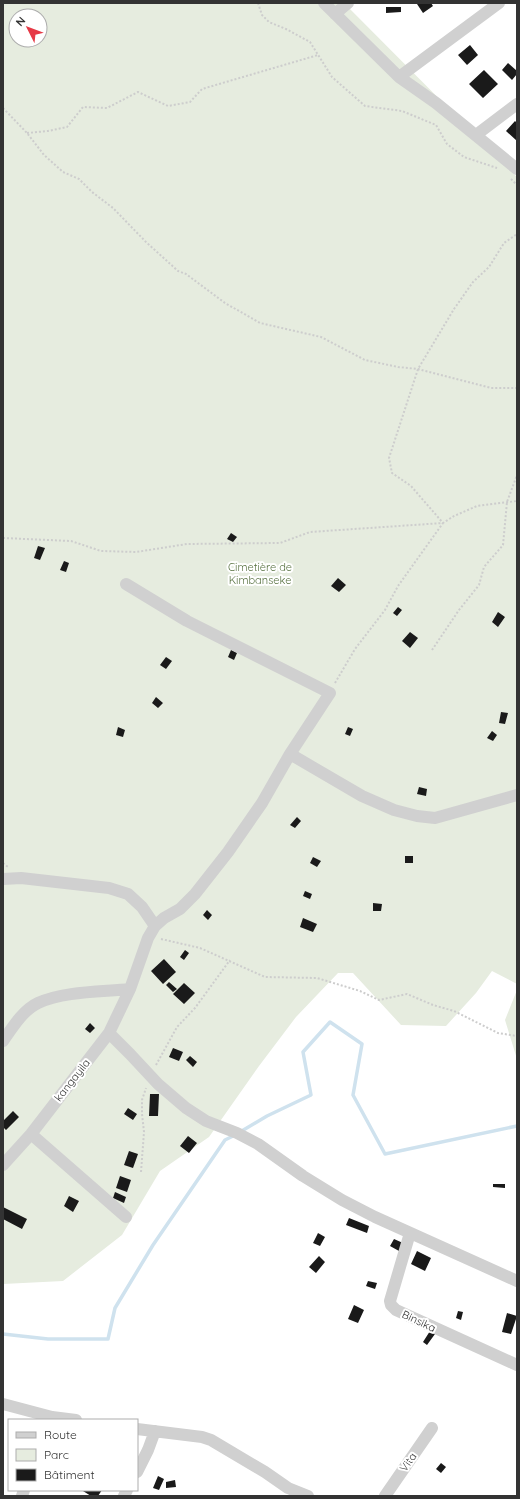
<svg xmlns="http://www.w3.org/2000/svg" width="520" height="1499" font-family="Quicksand,sans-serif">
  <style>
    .green { fill: #e6ecdf; fill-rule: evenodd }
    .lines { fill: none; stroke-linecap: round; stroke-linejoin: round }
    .stream { stroke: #cfe2ee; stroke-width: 3.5 }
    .building { fill: #1a1a1a }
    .path { stroke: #cdcdcd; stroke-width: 2; stroke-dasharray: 2 2; stroke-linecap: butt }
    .minor { stroke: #d0d0d0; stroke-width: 12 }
    .labels { text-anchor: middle; stroke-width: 4; stroke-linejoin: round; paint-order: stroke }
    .park-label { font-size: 11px; fill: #56703f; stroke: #fff }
    .street-label { font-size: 11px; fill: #333; stroke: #fff }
  </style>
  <rect width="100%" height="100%" fill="#fff"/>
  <path class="green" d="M3 3H344L517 177V984L492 971 476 993 446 1026 401 1025 353 973H338L296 1017 259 1066 209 1137 160 1171 122 1235 63 1281 3 1284ZM16 16H40V40H16Z
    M517 990V1059L505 1020Z"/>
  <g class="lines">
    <path class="stream" d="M240 1132 267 1116 311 1095 303 1052 330 1022 362 1044 353 1095 385 1154 517 1126
      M3 1334 48 1339H108L115 1308 153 1245 225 1140 235 1135"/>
  </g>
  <path class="building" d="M419 3H431L433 6 423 13 417 4Z
    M386 7H401V12L386 13Z
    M470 45 478 55 467 65 458 55Z
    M508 63 517 71V74L512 80 502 70Z
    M484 70 498 84 483 98 469 84Z
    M515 121 517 123V141L506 131Z
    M231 533 237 537 233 542 227 539Z
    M38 546 45 548 40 560 34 558Z
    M64 561 69 563 66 572 60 570Z
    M338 578 346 585 339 592 331 586Z
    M398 607 402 610 397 616 393 613Z
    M498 612 505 617 498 627 492 622Z
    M410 632 418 638 410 648 402 641Z
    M231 650 237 653 234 660 228 657Z
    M166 657 172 661 166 669 160 665Z
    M156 697 163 703 158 708 152 703Z
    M501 712 508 713 505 724 499 723Z
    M118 727 125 730 123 737 116 735Z
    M348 727 353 729 350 736 345 734Z
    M492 731 497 735 493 741 487 738Z
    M419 787 427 789 426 796 417 794Z
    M297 817 301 821 295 828 290 825Z
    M405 856H413V863H405Z
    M313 857 321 861 317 867 310 863Z
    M305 891 312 894 310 899 303 896Z
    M373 903 382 904 381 911H373Z
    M207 910 212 915 208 920 203 915Z
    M303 918 317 924 313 932 300 927Z
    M185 950 189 953 184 960 180 957Z
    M164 959 176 972 163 984 151 971Z
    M169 982 177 989 173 992 166 985Z
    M184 983 195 993 184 1004 173 994Z
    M90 1023 95 1028 90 1033 85 1029Z
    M173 1048 183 1052 179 1061 169 1057Z
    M190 1056 197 1062 193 1067 186 1060Z
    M150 1094H159L158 1116H149Z
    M128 1108 137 1114 133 1120 124 1114Z
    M13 1111 19 1117 6 1130 3 1127V1121Z
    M188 1136 197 1143 189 1153 180 1146Z
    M129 1151 138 1154 133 1168 124 1165Z
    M120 1176 131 1180 127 1192 116 1188Z
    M493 1184H505V1188L493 1187Z
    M115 1192 126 1197 124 1203 113 1198Z
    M69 1196 79 1201 73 1212 64 1206Z
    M3 1207 27 1219 22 1229 3 1219Z
    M349 1218 369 1226 367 1233 346 1225Z
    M318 1233 325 1237 320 1246 313 1243Z
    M394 1239 403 1243 399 1251 390 1246Z
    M417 1251 431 1258 425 1271 411 1264Z
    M319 1256 325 1262 316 1273 309 1267Z
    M368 1281 377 1283 375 1289 366 1286Z
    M354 1305 364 1310 358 1323 348 1319Z
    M458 1311 463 1312 461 1320 456 1318Z
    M507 1313 517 1316 511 1334 502 1332Z
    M430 1331 435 1334 427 1345 423 1342Z
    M441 1463 446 1467 441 1473 436 1469Z
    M158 1476 164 1479 159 1490 153 1488Z
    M175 1480 176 1487 166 1488V1482Z
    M84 1490H102L98 1496H91L83 1491Z"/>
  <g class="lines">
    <path class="path" d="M258 3 262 15 269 22 286 29 310 42 332 77 365 106 402 111 436 125 447 144 464 157 497 168
      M3 108 27 133 44 155 63 172 79 179 92 192 113 208 146 242 178 271 186 274 225 303 260 323 321 337 365 360 398 367 418 369 491 388H517
      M27 133 48 131 67 127 83 107 107 108 138 92 168 106 190 102 202 89 318 55
      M511 179 517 185
      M3 538 71 541 101 551 136 552 187 544 280 543 310 532 443 523 454 516 477 506 517 501
      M432 650 459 610 479 585 484 567 503 545 507 502 517 475
      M335 683 355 649 385 610 398 586 443 523 411 486 392 473 389 458 418 369 454 309 473 282 489 267 504 243 517 234
      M3 863 8 867
      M161 939 200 948 265 977 317 978 360 991 379 1000 407 994 433 1005 454 1011 498 1033 517 1036
      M156 1065 177 1027 195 1008 230 960
      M141 1172 144 1132 142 1114V1100L146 1088"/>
    <path class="minor" d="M324 3 399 77 436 103 517 169
      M335 14 348 3
      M399 77 499 3
      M476 135 517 104
      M290 754 362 796 394 810 417 816 435 818 517 795
      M3 879 21 878 109 888 128 894 142 907 155 926
      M109 1033 130 1054 158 1084 186 1108 206 1121 237 1133 258 1144 303 1176 342 1200 375 1217 517 1281
      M3 1041C12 1028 23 1010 38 1003 64 991 102 992 130 989
      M31 1134 126 1217
      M3 1165 31 1134 109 1033 130 989 148 938 155 926 164 918 180 909 195 894 228 852 262 803 290 754 330 693 187 621 126 584
      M410 1233 390 1301 391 1305 396 1310 517 1365
      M3 1404 52 1417 76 1420
      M137 1429 202 1437 211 1440 265 1472 288 1488 308 1496
      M137 1472 148 1450 155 1431
      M22 1496 24 1490
      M124 1496 127 1490
      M385 1496 432 1428"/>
  </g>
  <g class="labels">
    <g class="park-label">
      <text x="260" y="571">Cimetière de<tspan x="260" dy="13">Kimbanseke</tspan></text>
    </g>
    <g class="street-label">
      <text transform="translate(72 1080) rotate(-52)" y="4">kangayila</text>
      <text transform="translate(419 1321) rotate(25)" y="4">Binsika</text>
      <text transform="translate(408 1462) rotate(-55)" y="4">Vita</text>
    </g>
  </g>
  <rect width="520" height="1499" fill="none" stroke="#333333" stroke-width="8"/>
  <rect x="8" y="1419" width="130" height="72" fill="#ffffff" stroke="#adadad"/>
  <rect x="16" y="1432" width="20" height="6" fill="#d0d0d0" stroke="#adadad"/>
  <text x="44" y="1439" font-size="12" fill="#333333">Route</text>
  <rect x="16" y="1449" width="20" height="12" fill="#e6ecdf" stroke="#adadad"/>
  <text x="44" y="1459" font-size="12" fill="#333333">Parc</text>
  <rect x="16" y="1469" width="20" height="12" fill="#1a1a1a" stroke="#adadad"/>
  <text x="44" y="1479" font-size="12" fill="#333333">Bâtiment</text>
  <g transform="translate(28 28) rotate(312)"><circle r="19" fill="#ffffff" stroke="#adadad"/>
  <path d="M0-3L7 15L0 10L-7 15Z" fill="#e63946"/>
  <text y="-6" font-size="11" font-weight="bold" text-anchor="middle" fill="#333333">N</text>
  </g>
</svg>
